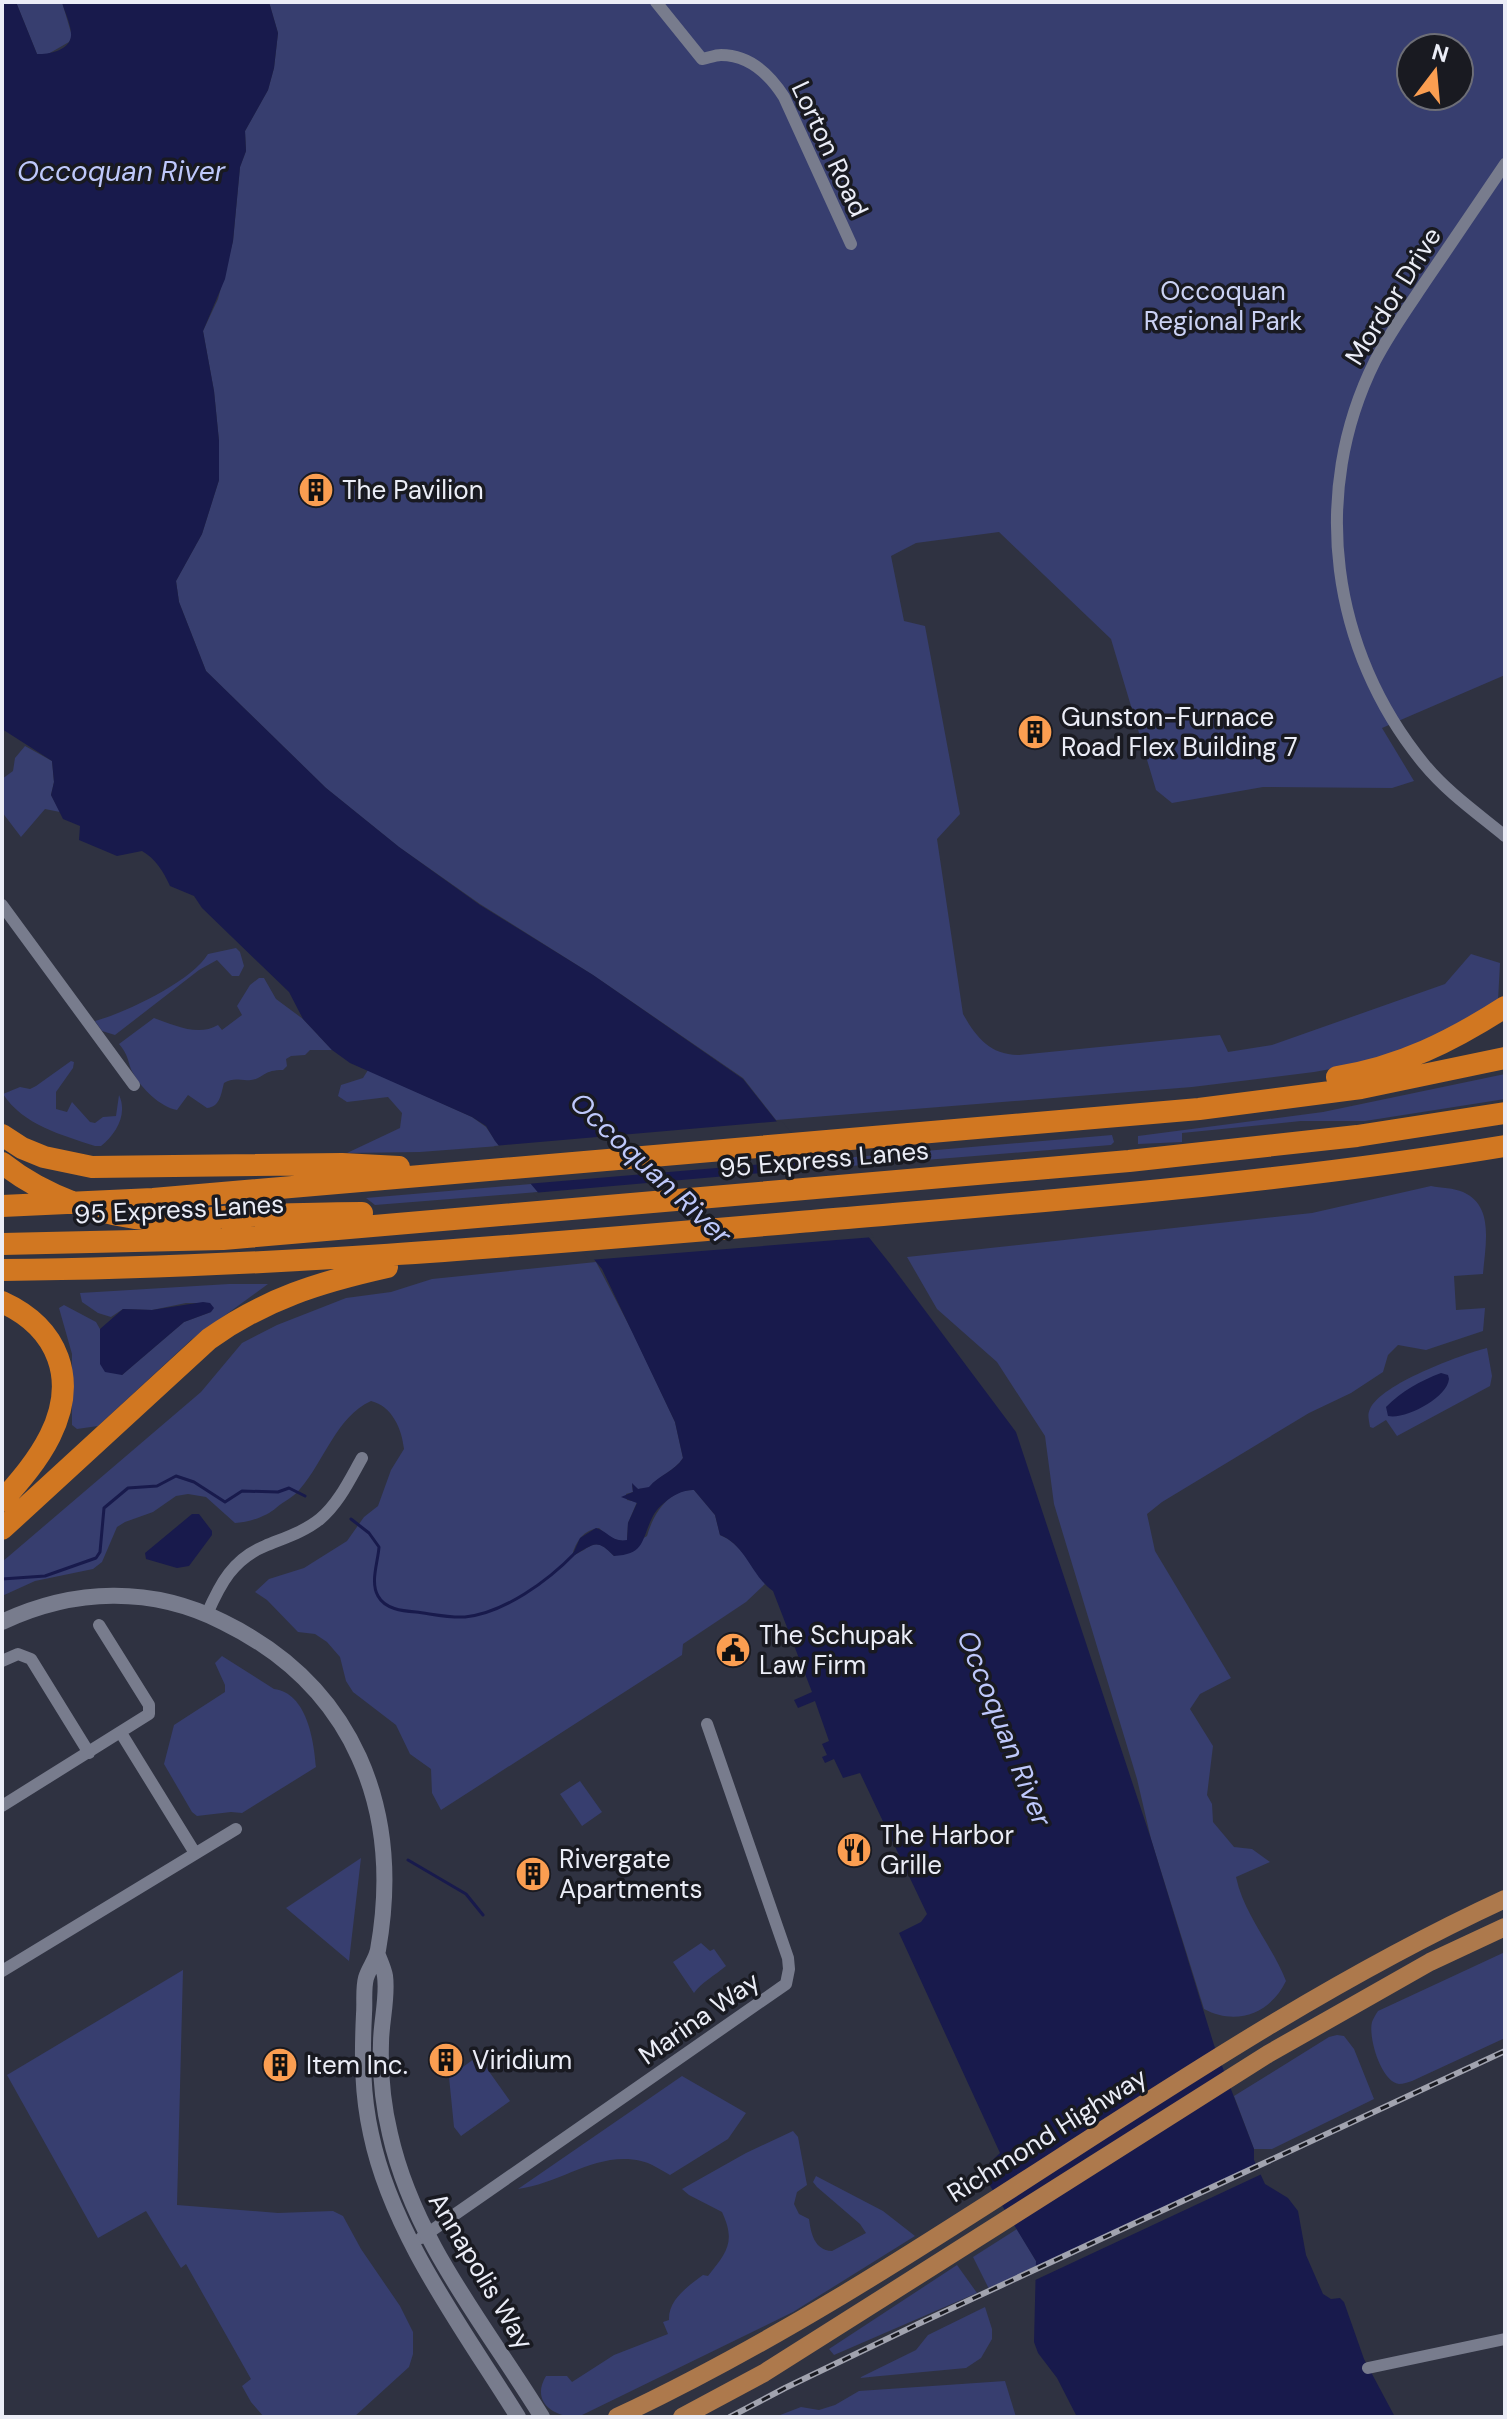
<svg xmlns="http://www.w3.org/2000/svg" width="1507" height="2419" font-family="'DM Sans',sans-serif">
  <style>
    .green { fill: #373e6f; fill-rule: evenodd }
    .water { fill: #181a4c }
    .pier { fill: #2f3241 }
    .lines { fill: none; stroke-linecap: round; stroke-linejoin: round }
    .stream { stroke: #181a4c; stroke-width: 3 }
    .street { stroke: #787c8d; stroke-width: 12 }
    .secondary { stroke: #787c8d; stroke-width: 16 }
    .primary { stroke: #ad794c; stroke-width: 18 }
    .highway { stroke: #d17721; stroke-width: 22 }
    .rail-casing { stroke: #a1a3af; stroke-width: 6 }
    .rail { stroke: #191a21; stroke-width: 3; stroke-dasharray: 9; stroke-linecap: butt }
    .labels { text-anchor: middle; stroke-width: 7; stroke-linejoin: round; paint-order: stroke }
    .street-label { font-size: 26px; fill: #ebedf7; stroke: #191a21 }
    .park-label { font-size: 26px; fill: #cbd2f4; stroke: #191a21 }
    .poi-label { font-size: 26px; fill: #ebedf7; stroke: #191a21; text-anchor: start }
    .water-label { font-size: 28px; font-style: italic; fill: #bec8fb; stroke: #191a21 }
  </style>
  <rect width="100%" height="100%" fill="#2f3241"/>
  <path class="green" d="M16 2H62L72 36 69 42 48 54H37Z
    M269 2H1505V675L1382 728 1414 781 1392 788 1263 787 1172 803 1156 790 1111 639 999 532 916 543 891 556 904 621 925 626 960 814 937 839 963 1014C976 1037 990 1055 1019 1055L1220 1035 1228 1052 1272 1045 1445 984 1471 954 1500 963 1498 1001 1439 1038 1353 1065 1314 1072 1192 1087 776 1120 743 1078 593 975 480 904 399 847 326 788 206 671 179 602 176 581 202 534 219 480V441L214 391 203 331 218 299 233 241 240 167 246 151 245 131 268 90 274 68 278 33ZM1411 48H1459V96H1411Z
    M25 746 52 761 54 782 51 795 60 812 45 809 21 837 2 812V779L13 771 15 758Z
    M236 948 240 952 244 966 239 976H232L217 960 199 970 115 1035 102 1031 95 1021C125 1013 192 981 208 954Z
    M259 978H264L276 999 303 1019 332 1050H310L305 1055 291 1056 286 1059 287 1066 283 1070C262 1070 265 1078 251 1080 240 1081 234 1077 224 1083 221 1094 220 1107 207 1108L188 1095 177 1110C160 1107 141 1088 133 1073 127 1062 130 1057 119 1044L154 1018C174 1025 198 1037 218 1025L222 1030 242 1015 237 1006 250 985Z
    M71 1061 74 1062 73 1068 56 1092V1109L67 1112 72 1102 90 1122 95 1123 103 1117 116 1116 119 1095C128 1114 116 1134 101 1146H95C62 1135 23 1125 3 1094L20 1087 30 1089 36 1086Z
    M368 1070 472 1117 486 1127 499 1146 420 1152 347 1153 400 1128 402 1113 388 1097 347 1102 338 1096 341 1085 363 1078Z
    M1505 1074V1099L1365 1121H1301L1182 1133V1142L1138 1144V1136L1323 1112Z
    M1112 1135 1114 1142 1111 1145 814 1169 808 1161Z
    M531 1184 538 1192 375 1205 366 1198Z
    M1431 1186C1441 1188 1454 1188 1463 1192 1495 1206 1485 1246 1483 1274L1454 1276 1456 1310 1485 1308 1483 1331 1426 1350 1398 1345 1388 1355 1383 1372 1351 1393 1309 1413 1162 1502 1147 1514 1155 1551 1231 1678 1200 1694 1190 1709 1213 1746 1207 1795 1212 1804 1213 1822 1234 1847 1252 1849 1270 1862 1236 1877C1244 1915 1272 1945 1286 1981 1270 2014 1236 2026 1204 2009L1151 1839 1137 1779 1054 1504 1045 1436 997 1362 937 1309 907 1257 1312 1213Z
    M596 1262 633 1333 675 1422 683 1458C675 1471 659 1475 649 1488L638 1489 632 1485 633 1492 626 1494 627 1500 637 1502 628 1523 627 1541C616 1542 607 1536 599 1528 584 1530 576 1540 572 1556 594 1547 594 1535 614 1556L647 1536C653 1515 668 1489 694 1490L715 1515 720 1535C740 1543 753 1567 765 1584L746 1602 683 1644 682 1655 441 1810 432 1793 431 1769 410 1754 396 1725 353 1692 346 1681 340 1657 327 1642 315 1634 298 1632 267 1600 255 1592 269 1579 304 1568 347 1541 364 1517 378 1506 391 1470 404 1449C402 1429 392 1406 371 1401 336 1417 324 1462 300 1489 293 1498 284 1501 276 1508 267 1516 248 1523 235 1523L206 1497 188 1494 176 1496 153 1512 125 1522 117 1527 102 1562 93 1569 35 1581 2 1596V1562L201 1392 242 1343 277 1325 346 1298 391 1292 432 1279Z
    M229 1284H268L191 1340 98 1426 77 1429 72 1425V1354L59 1308 64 1305 96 1322 100 1329V1345L122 1375 184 1322 211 1312 210 1303H186L152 1310 123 1309 111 1317 98 1313 82 1302 80 1293Z
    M1487 1348 1492 1376 1490 1386 1397 1436 1386 1420 1373 1428 1370 1427C1369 1420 1367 1415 1370 1409 1381 1384 1460 1355 1487 1348Z
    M222 1656 274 1689C307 1693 314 1741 316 1767L242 1813 231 1812 197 1816 192 1812 164 1764 174 1725 225 1692V1685L215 1663Z
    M580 1781 602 1812 582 1826 560 1794Z
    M361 1858 349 1961 286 1908Z
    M701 1943 710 1951 714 1949 726 1966C714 1976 702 1982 694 1993L673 1962Z
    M1505 1952V2038L1412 2081C1408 2082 1403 2084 1399 2084 1381 2082 1368 2037 1372 2022 1373 2019 1376 2014 1378 2011Z
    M183 1970 177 2205 278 2213 333 2211 343 2216 361 2249 400 2306 413 2332V2354L409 2367 354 2417H264L251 2402 242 2386 251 2379 186 2264 181 2268 146 2211 98 2238 7 2075Z
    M1337 2035 1344 2036 1354 2049 1374 2099 1272 2149H1254L1234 2096 1329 2037Z
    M478 2056 510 2101 461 2136 454 2127 449 2077Z
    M682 2076 746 2113 728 2139 670 2175C661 2170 651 2163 641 2161 596 2151 561 2184 518 2189Z
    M793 2131 798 2137 807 2185 797 2192 794 2204 799 2214 809 2219C811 2233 814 2250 832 2251L866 2233 860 2224 817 2187 813 2182 816 2176 883 2211 915 2236 793 2312 580 2416C555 2419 530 2402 546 2376H567L572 2382 614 2355 668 2334 663 2322 669 2320C668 2300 688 2286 703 2275L708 2276C727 2252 736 2242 722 2212L689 2195 682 2189 746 2153Z
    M1017 2229 1036 2261V2266L989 2289 973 2257Z
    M957 2265 977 2293 834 2355 829 2349Z
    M985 2307 992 2329V2339L981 2358 966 2368 859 2378 916 2350 928 2335Z
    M1005 2381 1016 2417H775L801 2407 819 2410 835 2405 859 2391Z"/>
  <path class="water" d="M2 2H16L37 54C48 55 70 50 71 36 72 26 64 11 62 2H269L278 33 274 68 268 90 245 131 246 151 240 167 233 241 225 279 203 331 214 391 219 441V480L202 534 176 581 179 602 206 671 326 788 399 847 480 905 593 975 743 1079 891 1265 1016 1432 1151 1839 1214 2045 1254 2149V2160L1265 2184 1288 2198 1298 2211 1306 2255 1323 2294 1331 2299 1340 2298 1344 2302 1364 2359 1395 2417H1077L1057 2378 1038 2353 1034 2342 1036 2261 981 2171 1000 2153 899 1933 921 1922 927 1914 860 1773 843 1778 834 1759 825 1763 822 1757 827 1755 822 1744 829 1741 815 1701 798 1708 794 1700 812 1692 773 1591C752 1577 746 1545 720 1535L715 1515 694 1490C678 1489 658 1505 652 1518 641 1541 645 1554 614 1556 595 1536 593 1546 572 1556L580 1538 596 1528C607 1531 613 1543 627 1540L628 1523 637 1503 621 1497 633 1492 632 1483 638 1489 649 1487C659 1475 675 1471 683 1458L675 1422 602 1269 495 1141 486 1126 472 1117 350 1063 332 1050 303 1019 289 992 202 908 194 896 170 886C163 871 156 859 142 851L117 856 79 840 80 826 63 819 51 795 54 782 52 761 2 729Z
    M203 1302 210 1303 214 1308 211 1312 184 1322 122 1375 105 1372 100 1364V1329L123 1309 152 1310Z
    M1441 1373 1448 1375 1449 1379C1447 1398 1405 1420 1388 1416L1386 1407C1402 1391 1420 1381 1441 1373Z
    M192 1514H199L212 1531V1535L189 1566 177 1568 146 1559 145 1553Z"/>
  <path class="pier" d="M782 1121 812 1160 526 1184 494 1146Z
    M819 1168 874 1237 589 1260 533 1193Z
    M1259 2163 1264 2173 1031 2282 1032 2269Z"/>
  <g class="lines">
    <path class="stream" d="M351 1519 369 1533 379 1547C378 1562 370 1582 378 1596 385 1609 402 1611 416 1612 432 1614 449 1618 465 1617 504 1613 548 1581 575 1553
      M2 1579 45 1576 96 1558 100 1552 104 1508 128 1488 157 1486 176 1476 194 1482 225 1502 242 1491 278 1492 289 1488 305 1496
      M408 1860 466 1894 483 1915"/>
    <path class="street" d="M656 2 702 59C708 58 715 55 721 55 750 55 770 75 784 97L851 244
      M1505 164C1479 202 1453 241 1427 279 1409 306 1390 332 1375 361 1309 493 1331 651 1424 764 1447 792 1477 813 1505 836
      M2 905 134 1085
      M207 1614C220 1584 233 1559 265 1546 284 1538 304 1532 320 1519 339 1503 350 1479 362 1458
      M2 1661 18 1654 31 1659 89 1753
      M121 1733 195 1853
      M2 1806 149 1714V1705L99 1625
      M2 1971 236 1829
      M421 2238 786 1984 789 1969 788 1958 707 1724
      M1368 2368 1505 2339"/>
    <path class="secondary" d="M2 1622C74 1588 152 1586 223 1622 354 1686 403 1809 378 1950 376 1960 369 1968 366 1978 363 1989 365 2003 364 2014 362 2056 362 2094 371 2134 392 2235 464 2330 518 2417
      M377 1953C380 1961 384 1969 385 1976 388 1997 381 2022 381 2043 380 2074 383 2105 390 2134 414 2241 486 2326 542 2417"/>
    <path class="primary" d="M617 2417C928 2271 1193 2043 1505 1899
      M682 2417 764 2373 1268 2054 1430 1962 1505 1927"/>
    <path class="highway" d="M1337 1077C1400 1067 1452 1041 1505 1007
      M2 1135 22 1148 44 1157 92 1167 342 1164 399 1167
      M2 1163C45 1197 100 1216 154 1220 181 1222 208 1218 234 1216 277 1215 320 1213 362 1213
      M2 1206 153 1199 1199 1109 1361 1088 1505 1058
      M2 1244 223 1239 1129 1161 1357 1136 1505 1113
      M2 1270C273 1268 542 1244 812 1221 1044 1201 1275 1184 1505 1146
      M2 1302C59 1328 78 1380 50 1436 38 1460 20 1481 2 1501
      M2 1529 209 1339C265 1299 320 1282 387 1267"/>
    <defs>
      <path id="rail" d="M730 2417 785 2388 918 2324 1505 2051"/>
    </defs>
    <use href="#rail" class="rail-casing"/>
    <use href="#rail" class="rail"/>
  </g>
  <defs>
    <symbol id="building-disc" viewBox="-11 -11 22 22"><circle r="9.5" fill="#fb9e51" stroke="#191a21"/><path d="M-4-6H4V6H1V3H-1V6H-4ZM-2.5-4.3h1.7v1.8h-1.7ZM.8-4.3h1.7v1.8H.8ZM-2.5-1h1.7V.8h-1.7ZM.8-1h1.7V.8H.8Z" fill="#111"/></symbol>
    <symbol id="civic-disc" viewBox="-11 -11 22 22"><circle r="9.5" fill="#fb9e51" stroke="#191a21"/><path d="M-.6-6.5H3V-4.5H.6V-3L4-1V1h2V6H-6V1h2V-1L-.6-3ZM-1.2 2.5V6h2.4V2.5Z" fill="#111"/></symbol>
    <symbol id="restaurant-disc" viewBox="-11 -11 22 22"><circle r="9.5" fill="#fb9e51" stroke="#191a21"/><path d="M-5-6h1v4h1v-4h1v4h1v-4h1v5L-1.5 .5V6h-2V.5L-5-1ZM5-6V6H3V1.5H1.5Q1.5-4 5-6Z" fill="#111"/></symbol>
  </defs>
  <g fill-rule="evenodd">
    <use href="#building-disc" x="296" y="470" width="40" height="40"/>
    <use href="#building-disc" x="1015" y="712" width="40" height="40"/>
    <use href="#civic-disc" x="713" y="1630" width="40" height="40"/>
    <use href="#restaurant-disc" x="834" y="1830" width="40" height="40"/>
    <use href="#building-disc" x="513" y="1854" width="40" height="40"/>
    <use href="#building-disc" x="426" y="2040" width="40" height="40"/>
    <use href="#building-disc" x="260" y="2045" width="40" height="40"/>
  </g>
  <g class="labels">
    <g class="street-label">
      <text transform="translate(830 149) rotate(65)" y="9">Lorton Road</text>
      <text transform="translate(1393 296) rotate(-58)" y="9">Mordor Drive</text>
      <text transform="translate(824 1159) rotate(-5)" y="9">95 Express Lanes</text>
      <text transform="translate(179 1209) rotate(-3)" y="9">95 Express Lanes</text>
      <text transform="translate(699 2018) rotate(-35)" y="9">Marina Way</text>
      <text transform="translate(1047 2135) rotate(-32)" y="9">Richmond Highway</text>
      <text transform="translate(481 2271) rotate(59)" y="9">Annapolis Way</text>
    </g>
    <g class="park-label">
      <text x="1223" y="300">Occoquan<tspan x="1223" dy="30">Regional Park</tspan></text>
    </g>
    <g class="poi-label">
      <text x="342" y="499">The Pavilion</text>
      <text x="1061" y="726">Gunston-Furnace<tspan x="1061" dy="30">Road Flex Building 7</tspan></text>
      <text x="759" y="1644">The Schupak<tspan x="759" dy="30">Law Firm</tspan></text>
      <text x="880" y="1844">The Harbor<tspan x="880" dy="30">Grille</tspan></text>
      <text x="559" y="1868">Rivergate<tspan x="559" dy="30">Apartments</tspan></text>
      <text x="472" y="2069">Viridium</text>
      <text x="306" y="2074">Item Inc.</text>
    </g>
    <g class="water-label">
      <text x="121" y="181">Occoquan River</text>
      <text transform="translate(651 1168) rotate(43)" y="10">Occoquan River</text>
      <text transform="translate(1005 1728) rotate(68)" y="10">Occoquan River</text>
    </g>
  </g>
  <rect width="1507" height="2419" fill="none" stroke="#ebedf7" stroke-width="8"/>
  <g transform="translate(1435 72) rotate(16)"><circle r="38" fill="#191a21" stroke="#6d6e77" stroke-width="2"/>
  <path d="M0-6L14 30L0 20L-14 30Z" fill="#fb9e51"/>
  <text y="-12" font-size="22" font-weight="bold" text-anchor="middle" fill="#ebedf7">N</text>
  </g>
</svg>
